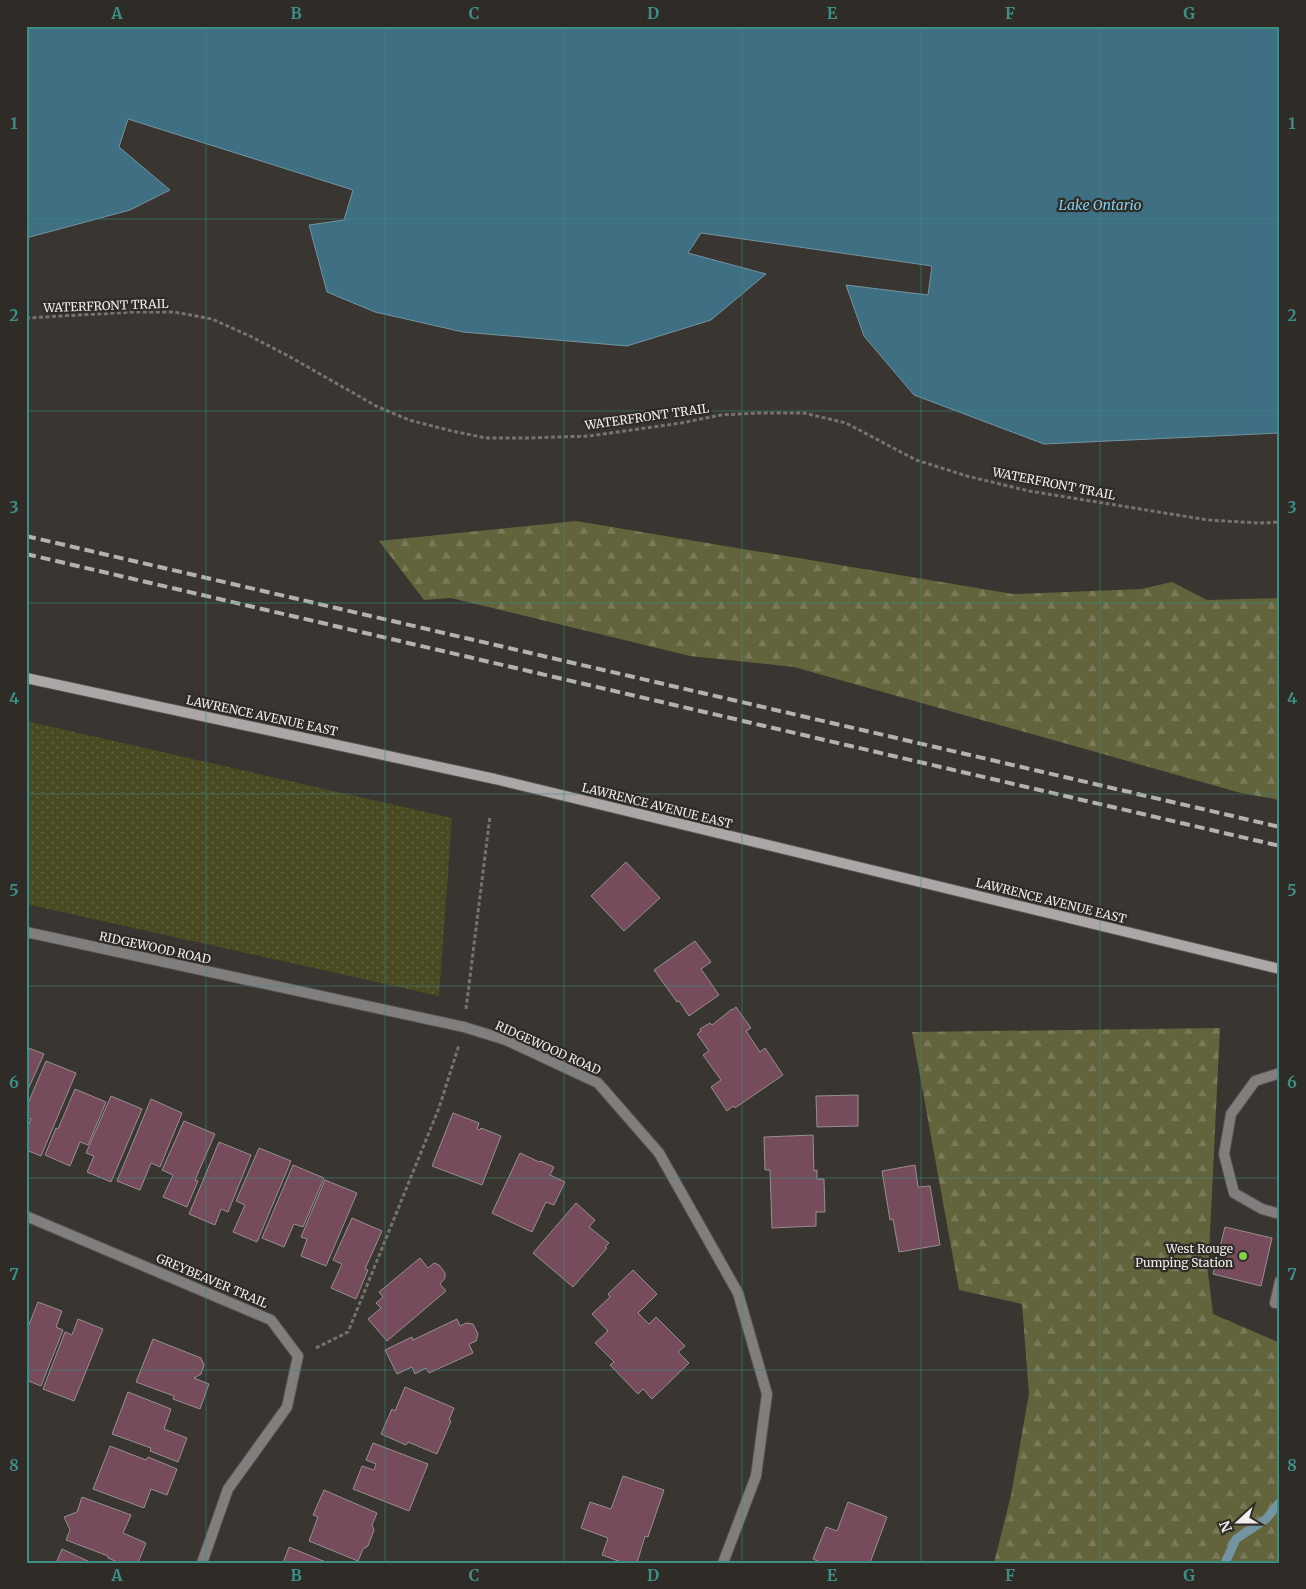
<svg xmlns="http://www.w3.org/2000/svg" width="1306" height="1589" font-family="Merriweather,serif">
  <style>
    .grass { fill: url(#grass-dots) }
    .forest { fill: url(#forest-firs) }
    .water { fill: #3e6f82; stroke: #7395a2 }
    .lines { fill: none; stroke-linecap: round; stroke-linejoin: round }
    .stream { stroke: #7395a2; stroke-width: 9 }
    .building { fill: #764c5c; stroke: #978f91 }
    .lane-casing { stroke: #56534e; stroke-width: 12 }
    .street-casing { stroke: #56534e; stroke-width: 12 }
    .secondary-casing { stroke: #56534e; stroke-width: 12 }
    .path { stroke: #76736e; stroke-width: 3; stroke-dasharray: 4 2.5; stroke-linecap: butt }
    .lane { stroke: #817e7e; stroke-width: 10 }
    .street { stroke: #817e7e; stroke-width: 10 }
    .secondary { stroke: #aca6a7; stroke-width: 10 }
    .rail { stroke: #b4b2ae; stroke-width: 4; stroke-dasharray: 10 5; stroke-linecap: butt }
    .grid { fill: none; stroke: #3c8e87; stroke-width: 1; stroke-opacity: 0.55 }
    .poi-dot { fill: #81d050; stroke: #2f2b26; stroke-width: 2 }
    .labels { text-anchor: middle; stroke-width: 4.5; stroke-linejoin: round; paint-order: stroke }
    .street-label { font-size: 12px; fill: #f0eeeb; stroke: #2f2b26 }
    .poi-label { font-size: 12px; fill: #f0eeeb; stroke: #2f2b26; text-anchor: end }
    .water-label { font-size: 14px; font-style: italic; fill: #7dcfee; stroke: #2f2b26 }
    .neatline { fill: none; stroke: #3c8e87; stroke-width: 2 }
    .grid-label { font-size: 16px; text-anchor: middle; font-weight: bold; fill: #3c8e87 }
  </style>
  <defs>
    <pattern id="grass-dots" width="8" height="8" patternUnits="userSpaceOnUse" patternTransform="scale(1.25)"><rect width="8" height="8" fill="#494a22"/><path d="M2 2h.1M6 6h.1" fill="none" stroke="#646442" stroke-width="1.8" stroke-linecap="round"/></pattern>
    <pattern id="forest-firs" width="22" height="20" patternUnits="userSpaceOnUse" patternTransform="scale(1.25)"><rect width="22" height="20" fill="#63643b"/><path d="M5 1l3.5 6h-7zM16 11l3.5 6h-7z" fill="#7a7a58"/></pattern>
  </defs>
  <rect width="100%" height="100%" fill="#393530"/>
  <path class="grass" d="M26 721 452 818 439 996 26 904Z"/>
  <path class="forest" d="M576 521 1013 594 1141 589 1172 582 1207 600 1280 598V800L1241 793 794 667 690 656 451 598 424 600 379 541Z
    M1220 1028 1208 1273 1213 1314 1280 1343V1563H994L1011 1495 1029 1394 1022 1304 959 1290 912 1032Z"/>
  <path class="water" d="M26 26H1280V433L1044 444 914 395 864 336 846 285 928 295 932 266 701 233 688 253 766 274 711 320 627 346 463 332 375 312 327 292 309 225 344 220 353 190 128 119 119 147 170 190 130 210 26 238Z"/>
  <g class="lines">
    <path class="stream" d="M1225 1563 1236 1539 1266 1519 1280 1502"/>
  </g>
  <path class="building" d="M626 862 660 898 624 931 591 896Z
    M695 941 711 962 701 969 719 995 689 1016 679 1001 677 1002 654 970Z
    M736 1007 751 1028 746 1031 760 1052 765 1048 783 1075 735 1108 733 1106 727 1111 711 1087 721 1080 703 1055 709 1051 697 1034 701 1031 700 1029 710 1023 712 1025 732 1009V1010Z
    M26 1047 44 1054 26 1094Z
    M46 1061 76 1073 41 1156 26 1150V1131L31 1119 26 1117V1108Z
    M75 1089 106 1102 88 1145 80 1142 70 1166 45 1155 56 1128 58 1129Z
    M858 1095V1126L817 1127 816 1096Z
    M111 1096 142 1109 111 1182 87 1172 94 1156 86 1153Z
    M151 1099 182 1113 160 1167 151 1163 140 1190 117 1181Z
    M453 1113 479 1123 477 1129 480 1130 481 1128 501 1136 482 1185 432 1166Z
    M184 1121 215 1134 195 1180 198 1181 187 1207 163 1197 173 1175 162 1170Z
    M813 1135 814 1171 817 1170V1179H824L825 1212H816V1226L772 1228 770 1170H765L764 1137Z
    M219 1142 251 1155 228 1212 221 1209 215 1225 189 1214Z
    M259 1148 291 1161 257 1242 233 1232 245 1205 236 1201Z
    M520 1153 539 1162 540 1161 554 1167 550 1175 565 1182 554 1205 546 1202 532 1232 492 1213Z
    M293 1165 324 1178 303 1227 294 1224 284 1247 262 1238Z
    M915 1165 918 1187 930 1186 940 1245 899 1252 893 1219 890 1220 882 1171Z
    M325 1180 357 1193 326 1266 301 1256 307 1239 301 1237Z
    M576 1203 595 1220 589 1227 609 1243 605 1247 607 1248 573 1287 533 1253Z
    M352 1218 382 1231 365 1269 368 1270 356 1299 331 1288 342 1264 333 1260Z
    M1225 1227 1272 1238 1261 1286 1213 1274Z
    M420 1258 428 1268 434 1263 439 1265 445 1273V1278L440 1284 446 1291 387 1341 368 1319 381 1308 376 1303 383 1297 379 1292Z
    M633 1270 657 1294 638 1313 649 1324 656 1317 685 1346 678 1352 689 1363 652 1399 643 1389 638 1394 610 1365 614 1362 595 1343 608 1331 592 1314 610 1297 608 1294Z
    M38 1302 62 1311 56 1327 63 1330 41 1386 26 1380V1332Z
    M78 1319 103 1329 74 1401 43 1389 65 1332 72 1335Z
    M457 1319 460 1326 466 1323 473 1324 478 1334 476 1341 469 1344 473 1353 429 1373 426 1368 415 1374 412 1367 397 1374 385 1350 412 1337 413 1340Z
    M153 1339 201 1358 204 1365 201 1374 194 1378 209 1384 200 1409 173 1399 174 1396 136 1382Z
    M405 1387 454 1408 449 1420 451 1421 437 1454 408 1442 406 1445 381 1434 392 1409 395 1411Z
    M128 1392 171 1409 164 1429 187 1438 178 1462 150 1451 151 1448 112 1434Z
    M373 1443 428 1464 409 1511 353 1489 362 1466 374 1470 376 1464 366 1460Z
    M110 1446 146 1460 148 1457 177 1469 167 1495 151 1489 144 1508 93 1489Z
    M623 1476 664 1490 648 1537 645 1536 637 1563H624L602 1555 608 1538 581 1528 590 1502 611 1509Z
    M324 1490 377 1513 372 1525 374 1530 368 1546 363 1549 358 1561 309 1541 318 1517 313 1515Z
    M82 1497 131 1515 123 1533 146 1543 138 1563H120L108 1558V1556L66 1540 70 1530 64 1517 77 1512Z
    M848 1502 887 1517 870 1563H829L826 1562 822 1563 813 1559 826 1527 837 1531Z
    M289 1547 328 1563H283Z
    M62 1549 92 1563H56Z"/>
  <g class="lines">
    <defs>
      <path id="lane" d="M1280 1073 1255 1081 1231 1114 1224 1154 1234 1193 1262 1209 1280 1214
        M1275 1303 1280 1281"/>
      <path id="street" d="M26 932 464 1027 506 1040 598 1083 659 1153 738 1293 767 1394 756 1476 723 1563
        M26 1216 271 1320 298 1356 287 1407 228 1489 202 1563"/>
      <path id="secondary" d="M26 678 495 779 1280 969"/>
    </defs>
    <use href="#lane" class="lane-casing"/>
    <use href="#street" class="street-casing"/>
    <use href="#secondary" class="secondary-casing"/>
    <path class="path" d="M26 318 133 312H174L212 319 252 337 292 358 376 406 409 420 452 431 486 438H528L589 436 681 423 721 415 758 413H804L846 423 916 460 967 476 1029 491 1208 520 1259 523 1280 522
      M466 1009 490 816
      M316 1348 348 1332 439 1108 459 1045"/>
    <use href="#lane" class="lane"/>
    <use href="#street" class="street"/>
    <use href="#secondary" class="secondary"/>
    <path class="rail" d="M26 536 1280 827
      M26 554 1280 846"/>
  </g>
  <path class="grid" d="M206 26V1563M385 26V1563M564 26V1563M742 26V1563M921 26V1563M1100 26V1563M26 219H1280M26 411H1280M26 603H1280M26 794H1280M26 986H1280M26 1178H1280M26 1370H1280"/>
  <circle class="poi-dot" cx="1243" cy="1256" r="5"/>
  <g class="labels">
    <g class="street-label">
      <text transform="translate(106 306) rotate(-2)" y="4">WATERFRONT TRAIL</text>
      <text transform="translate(647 417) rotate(-8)" y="4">WATERFRONT TRAIL</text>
      <text transform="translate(1054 484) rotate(11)" y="4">WATERFRONT TRAIL</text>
      <text transform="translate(262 716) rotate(12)" y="4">LAWRENCE AVENUE EAST</text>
      <text transform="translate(657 806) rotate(14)" y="4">LAWRENCE AVENUE EAST</text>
      <text transform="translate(1051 901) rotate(14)" y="4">LAWRENCE AVENUE EAST</text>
      <text transform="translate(155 948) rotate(12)" y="4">RIDGEWOOD ROAD</text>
      <text transform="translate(548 1048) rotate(24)" y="4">RIDGEWOOD ROAD</text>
      <text transform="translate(212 1281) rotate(23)" y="4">GREYBEAVER TRAIL</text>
    </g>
    <g class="poi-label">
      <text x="1233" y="1253">West Rouge<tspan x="1233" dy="14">Pumping Station</tspan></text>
    </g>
    <g class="water-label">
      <text x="1100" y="210">Lake Ontario</text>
    </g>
  </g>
  <rect width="1306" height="1589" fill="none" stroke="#2f2b26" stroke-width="55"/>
  <g transform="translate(1238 1522) rotate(249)" stroke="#2f2b26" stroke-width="4" paint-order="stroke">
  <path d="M0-4L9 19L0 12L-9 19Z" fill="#f0eeeb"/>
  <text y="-8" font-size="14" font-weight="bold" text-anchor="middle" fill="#f0eeeb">N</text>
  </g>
  <rect x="28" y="28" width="1250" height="1534" class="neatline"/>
  <g class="grid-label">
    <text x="117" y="19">A</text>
    <text x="296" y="19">B</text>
    <text x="474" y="19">C</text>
    <text x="653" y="19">D</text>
    <text x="832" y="19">E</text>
    <text x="1010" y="19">F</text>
    <text x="1189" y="19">G</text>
    <text x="14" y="129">1</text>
    <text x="1292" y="129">1</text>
    <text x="14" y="321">2</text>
    <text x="1292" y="321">2</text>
    <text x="14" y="513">3</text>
    <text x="1292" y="513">3</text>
    <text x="14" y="704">4</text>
    <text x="1292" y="704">4</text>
    <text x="14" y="896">5</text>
    <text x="1292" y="896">5</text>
    <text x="14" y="1088">6</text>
    <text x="1292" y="1088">6</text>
    <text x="14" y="1280">7</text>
    <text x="1292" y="1280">7</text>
    <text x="14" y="1471">8</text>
    <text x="1292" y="1471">8</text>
    <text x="117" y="1581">A</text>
    <text x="296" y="1581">B</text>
    <text x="474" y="1581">C</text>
    <text x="653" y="1581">D</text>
    <text x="832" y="1581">E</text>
    <text x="1010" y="1581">F</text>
    <text x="1189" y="1581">G</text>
  </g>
</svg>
